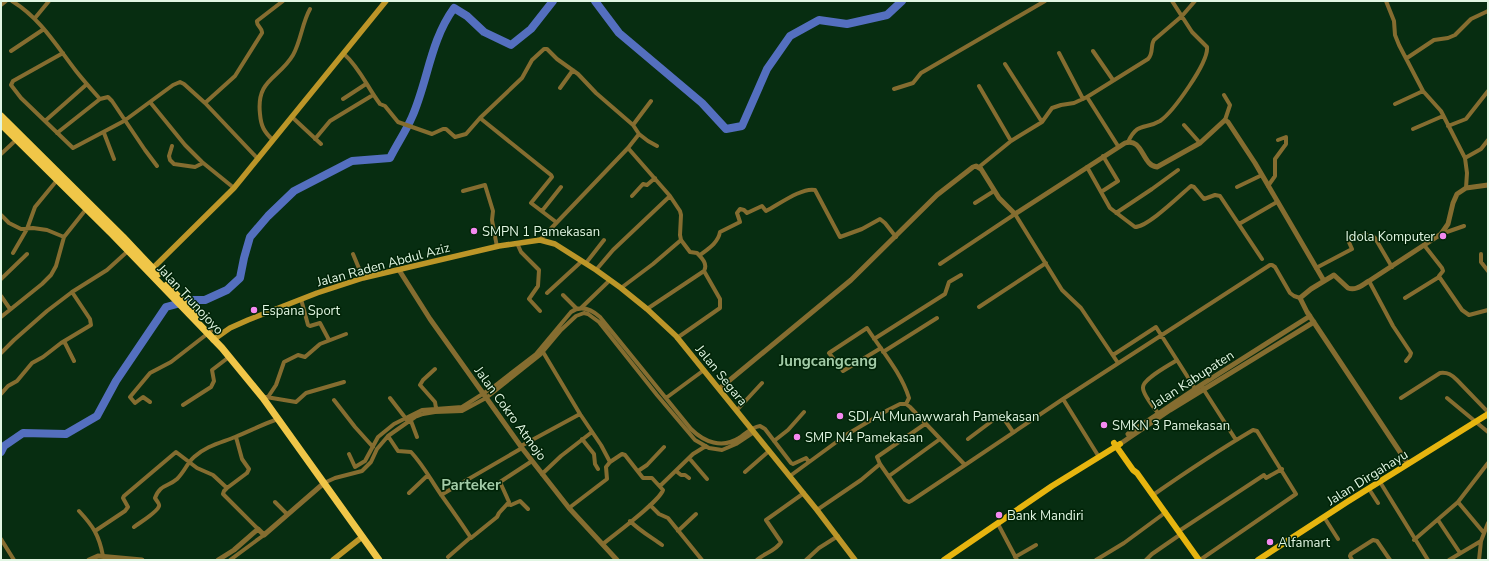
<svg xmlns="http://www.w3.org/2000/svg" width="1489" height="561" font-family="'Nunito Sans',sans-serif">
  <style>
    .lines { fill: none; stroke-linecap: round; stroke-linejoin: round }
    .river { stroke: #546fbf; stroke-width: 8 }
    .minor { stroke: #856d30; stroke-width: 4 }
    .tertiary { stroke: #856d30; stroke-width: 5 }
    .secondary { stroke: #bc9628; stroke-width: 5.5 }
    .primary { stroke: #e7b50f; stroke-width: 6 }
    .trunk { stroke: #f0c648; stroke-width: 7 }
    .poi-dot { fill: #f489f1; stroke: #002307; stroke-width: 1.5 }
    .labels { text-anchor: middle; stroke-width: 3; stroke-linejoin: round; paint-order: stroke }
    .poi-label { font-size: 13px; fill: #e1f6e3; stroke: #002307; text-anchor: start }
    .street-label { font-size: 13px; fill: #e1f6e3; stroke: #002307 }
    .quarter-label { font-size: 15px; font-weight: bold; fill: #a2cba7; stroke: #002307 }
  </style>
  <rect width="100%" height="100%" fill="#072d11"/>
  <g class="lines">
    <path class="river" d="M595 1 619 33 702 103 726 129 742 126 767 69 790 36 819 20 847 24 887 15 902 1
      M1 452 4 446 23 433 66 434 97 416 116 381 166 307 192 300H205L227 290 240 278 244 258 250 237 268 216 294 191 352 161 390 158C397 144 406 131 412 117 428 81 430 41 454 8L467 16 484 32 511 45 531 29 553 1"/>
    <path class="minor" d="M12 1C40 18 56 45 76 71 83 80 92 90 100 99
      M1386 1 1394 21 1395 35 1399 45 1423 91 1441 111 1465 158 1467 173 1466 188
      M1 5 6 1
      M35 18 49 1
      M11 51 44 29
      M1093 51 1113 80
      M63 53 13 81 11 85 21 98 73 148 124 121 173 85 180 82 184 84 205 103 258 159
      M1059 53 1083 99
      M344 54C360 68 367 87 380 104L385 106 398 122 432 134 443 129H446L455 137 466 134 480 118
      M1407 58 1434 40 1448 38 1455 35 1471 19 1488 11
      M1005 64 1042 122
      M979 86 1011 141
      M560 88 573 70
      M894 89 913 83 921 73 1045 1
      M1224 95 1230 105 1225 120
      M1087 97 1118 146
      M343 99 366 84
      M150 102 185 145 202 162 234 188
      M205 103 235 76 262 33C263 28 256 26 257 21L283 1
      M1395 104 1423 91
      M292 117 321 144
      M45 121 87 84
      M633 125 651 101
      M1184 125 1200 143
      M1448 126 1466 119 1488 91
      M1413 129 1443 116
      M57 133 100 99 108 97 112 101 145 150 157 166
      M104 133 114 159
      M315 139 330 121 373 95
      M273 140C264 132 261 126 260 114 256 79 279 79 293 55 301 41 302 23 310 9
      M1128 142C1138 121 1145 130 1160 121 1173 112 1209 62 1207 47L1192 32 1172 1
      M172 146 169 156 170 160 174 164 195 167 203 163
      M1 154 16 140
      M1465 158 1481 149 1488 140
      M979 167 1011 141 1042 122 1052 108 1061 105 1074 103 1087 97 1148 59C1154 53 1150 46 1154 40L1182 16 1195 1
      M1087 167 1110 208 1135 227C1148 227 1180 195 1191 186L1194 187 1204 199 1215 195 1220 196 1262 259
      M1268 186 1275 176V159L1286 144V137L1278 140
      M1237 187 1262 175
      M463 191 485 185 493 211 492 220 497 247
      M1101 192 1118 181 1103 156
      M632 196 643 184 647 185 655 178
      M975 203 994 191
      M542 211 561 187
      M1116 213 1152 189 1178 170
      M1 215 9 223 21 229 33 228 47 230 64 237
      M556 222 531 203 552 177 551 175 480 118 522 78 532 60 544 49H547L557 59 578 74 596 93 633 125 639 134 648 141 657 146
      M1239 224 1277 202
      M1441 234 1464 226
      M540 240 628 148 639 134
      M517 243 521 252 539 270 538 286 529 299 540 311
      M1424 245 1442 268 1443 271 1439 276 1440 278 1462 310 1469 315 1488 310
      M13 253 27 229 35 207 58 179
      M353 254 363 278
      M1481 254V262L1488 271
      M700 255C708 249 718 243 720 232L740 222 737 213 740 209 744 210 747 213 762 206 766 211C778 205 802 187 815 190L840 237 862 229 880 219 885 223 896 237
      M586 263 604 240
      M940 264 1015 214 1062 290 1081 308 1118 363
      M1316 268 1352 249 1348 240 1349 238C1357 236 1369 232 1375 238L1392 267
      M596 270 613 250 670 196 628 148
      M1 279 27 254
      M1369 281 1393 326 1411 353 1410 356 1406 361
      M621 288 653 264 681 240
      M547 293 582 261
      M563 295 577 309
      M1 296 10 309
      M1405 298 1439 277
      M301 299 308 325 310 326 320 323 329 340
      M979 307 1046 263
      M581 308 610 280
      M647 309 704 271C708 264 702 258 697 253L690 252 681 240 680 235 681 215 680 211 670 196
      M1 317 42 284 51 275 56 266 64 237 87 208
      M677 338 720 308V299L704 271
      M874 339 945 294 949 282 961 275
      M64 341 74 361
      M881 348 843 371 829 353 867 328C881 350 901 372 909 398L906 404
      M543 352 580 414 601 445 610 462 622 454 625 455 643 478H652L663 490C659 502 615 534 603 544
      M883 352 937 318
      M1 353 14 340 47 311 72 292 107 270 129 250
      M1113 355 1156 327 1196 390
      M435 369 423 380 420 385 435 402 436 408
      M1202 387 1236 440
      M1 394 8 386 17 381 32 363 43 357 61 343 91 325 90 319 72 292
      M266 397 296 402 306 393 344 382
      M268 397 276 385 284 362 298 355 305 357 320 344 346 334
      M390 398 407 420
      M666 398 704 370
      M1401 398 1440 373C1448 372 1452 375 1457 380L1488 412
      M1447 398 1488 432
      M1063 399 1099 457
      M334 400 355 427 373 447
      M150 402 143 397 135 403 130 397 150 373 171 362 211 331
      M183 405 211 387 214 381 212 370 229 357
      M737 410 762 383
      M1158 413C1154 408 1143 394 1143 388 1142 379 1170 365 1177 360
      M411 421 417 437
      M925 424 877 457 880 464 905 500 909 502 911 501 965 465
      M388 436 398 451 411 452C424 466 432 482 442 496 452 510 462 524 471 538L497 517 499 513 509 502 500 482 532 461
      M582 439 594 454 595 464 598 469
      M968 439 1000 415 1002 416 1013 432
      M774 441 788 430 804 412
      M521 446 580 414
      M349 454 355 467 365 461 378 437 394 424 422 410 462 407 492 388 536 354 571 312C581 305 591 309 600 317L691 429C704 442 722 449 739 438 746 433 752 427 760 426L765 429 791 463 793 464 806 458 809 462
      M689 458 707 479
      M638 471 647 465 664 447
      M676 471 681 475H685L689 478
      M745 472 769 451
      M542 474 561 456 592 432
      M790 476 846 435 888 410 900 404H906L910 407 965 465 1063 399 1270 265H1272L1275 267 1290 293 1294 296 1300 298
      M889 476 940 439
      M1380 482 1428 560
      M324 483 335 478 362 471 371 462 377 449 388 436 415 417 423 414 435 412 462 411 486 398 540 355 561 330 576 316 584 313 588 314 599 322 657 395 695 440 709 448 722 450 736 444 754 432
      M660 486 693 454 706 446
      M227 488 247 473 249 469 242 459 236 437
      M1369 489 1378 503
      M409 493 428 475
      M441 495 522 448
      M1153 495C1186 472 1219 450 1253 430L1257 431 1296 494 1200 560
      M275 502 287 514
      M1458 502 1484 533
      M507 504 511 505 520 501 528 509
      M650 505 659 514 668 518 702 560
      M569 508 607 479 606 467 610 462
      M817 510 861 480 880 464
      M79 511C93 526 99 535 103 556
      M1324 517 1338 539
      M1438 520 1460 553
      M630 521C640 531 651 537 662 545
      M998 524 1017 560
      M134 527C139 523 158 512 159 506 160 504 156 500 155 498 160 484 168 487 177 479 185 471 187 463 194 457 206 446 220 443 235 437 250 431 263 424 278 419
      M95 531 125 511 128 507 123 498 124 496 176 452 197 468 213 475 227 488 224 491 223 494 258 529
      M678 531 696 514
      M1179 531 1264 475 1266 478 1282 469
      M1 539 14 560
      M1414 540 1458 502 1488 463
      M448 557 471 537
      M1015 557 1036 545
      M230 560 264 535
      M757 560C764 553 776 551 781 542L766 520 804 493
      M806 560 819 548 838 536
      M1096 560 1124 543 1166 512
      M1146 560 1152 554 1181 534
      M1352 560 1350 556 1351 554 1373 540 1377 541 1390 560
      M1449 560 1481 541
      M1479 560 1481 541 1488 523"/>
    <path class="tertiary" d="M399 270 430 319 522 448 569 508 617 560
      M719 389 851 280 937 195 973 167 976 166 981 169 999 198 1015 214 1125 143C1143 137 1142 166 1157 167L1200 143 1225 120 1228 122 1255 163 1324 281
      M1128 434 1201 385 1310 316
      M1120 444 1170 410 1314 322
      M1408 464 1307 312 1300 298 1311 289 1334 275 1348 288C1356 291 1362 285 1369 281L1441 234 1448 224 1453 203 1457 194 1466 188 1488 185
      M89 560 98 556 142 560
      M218 560 234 550 258 529 264 535 324 483"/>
    <path class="secondary" d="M151 270 234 188 386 1
      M213 340 230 328 248 320 317 293 363 278 499 246 540 240 555 244 596 270 621 288 647 309 676 336 817 510 855 560
      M333 560 362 537"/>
    <path class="primary" d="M1114 443 1133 470 1137 473 1199 560
      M944 560 1052 486 1120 444
      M1258 560 1347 502 1488 414"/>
    <path class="trunk" d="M1 116 123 237 158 274
      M1 124 113 235 222 348 263 398 379 560
      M167 285 199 318"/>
  </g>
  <g class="poi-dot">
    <circle cx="474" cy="231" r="4"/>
    <circle cx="1443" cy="236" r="4"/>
    <circle cx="254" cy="310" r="4"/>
    <circle cx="840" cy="416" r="4"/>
    <circle cx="1104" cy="425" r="4"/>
    <circle cx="797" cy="437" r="4"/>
    <circle cx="999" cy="515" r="4"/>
    <circle cx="1270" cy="542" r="4"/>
  </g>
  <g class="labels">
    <g class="poi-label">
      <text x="482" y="236">SMPN 1 Pamekasan</text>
      <text x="1435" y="241" text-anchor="end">Idola Komputer</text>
      <text x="262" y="315">Espana Sport</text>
      <text x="848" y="421">SDI Al Munawwarah Pamekasan</text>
      <text x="1112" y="430">SMKN 3 Pamekasan</text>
      <text x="805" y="442">SMP N4 Pamekasan</text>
      <text x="1007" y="520">Bank Mandiri</text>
      <text x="1278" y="547">Alfamart</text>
    </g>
    <g class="street-label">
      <text transform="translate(383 264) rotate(-15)" y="5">Jalan Raden Abdul Aziz</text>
      <text transform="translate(191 299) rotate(47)" y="5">Jalan Trunojoyo</text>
      <text transform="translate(722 375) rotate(51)" y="5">Jalan Segara</text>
      <text transform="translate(1192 379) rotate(-33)" y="5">Jalan Kabupaten</text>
      <text transform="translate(511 413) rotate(54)" y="5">Jalan Cokro Atmojo</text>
      <text transform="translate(1367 477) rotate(-32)" y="5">Jalan Dirgahayu</text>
    </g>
    <g class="quarter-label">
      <text x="828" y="366">Jungcangcang</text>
      <text x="471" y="490">Parteker</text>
    </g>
  </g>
  <rect width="1489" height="561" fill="none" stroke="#e1f6e3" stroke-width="4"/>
</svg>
